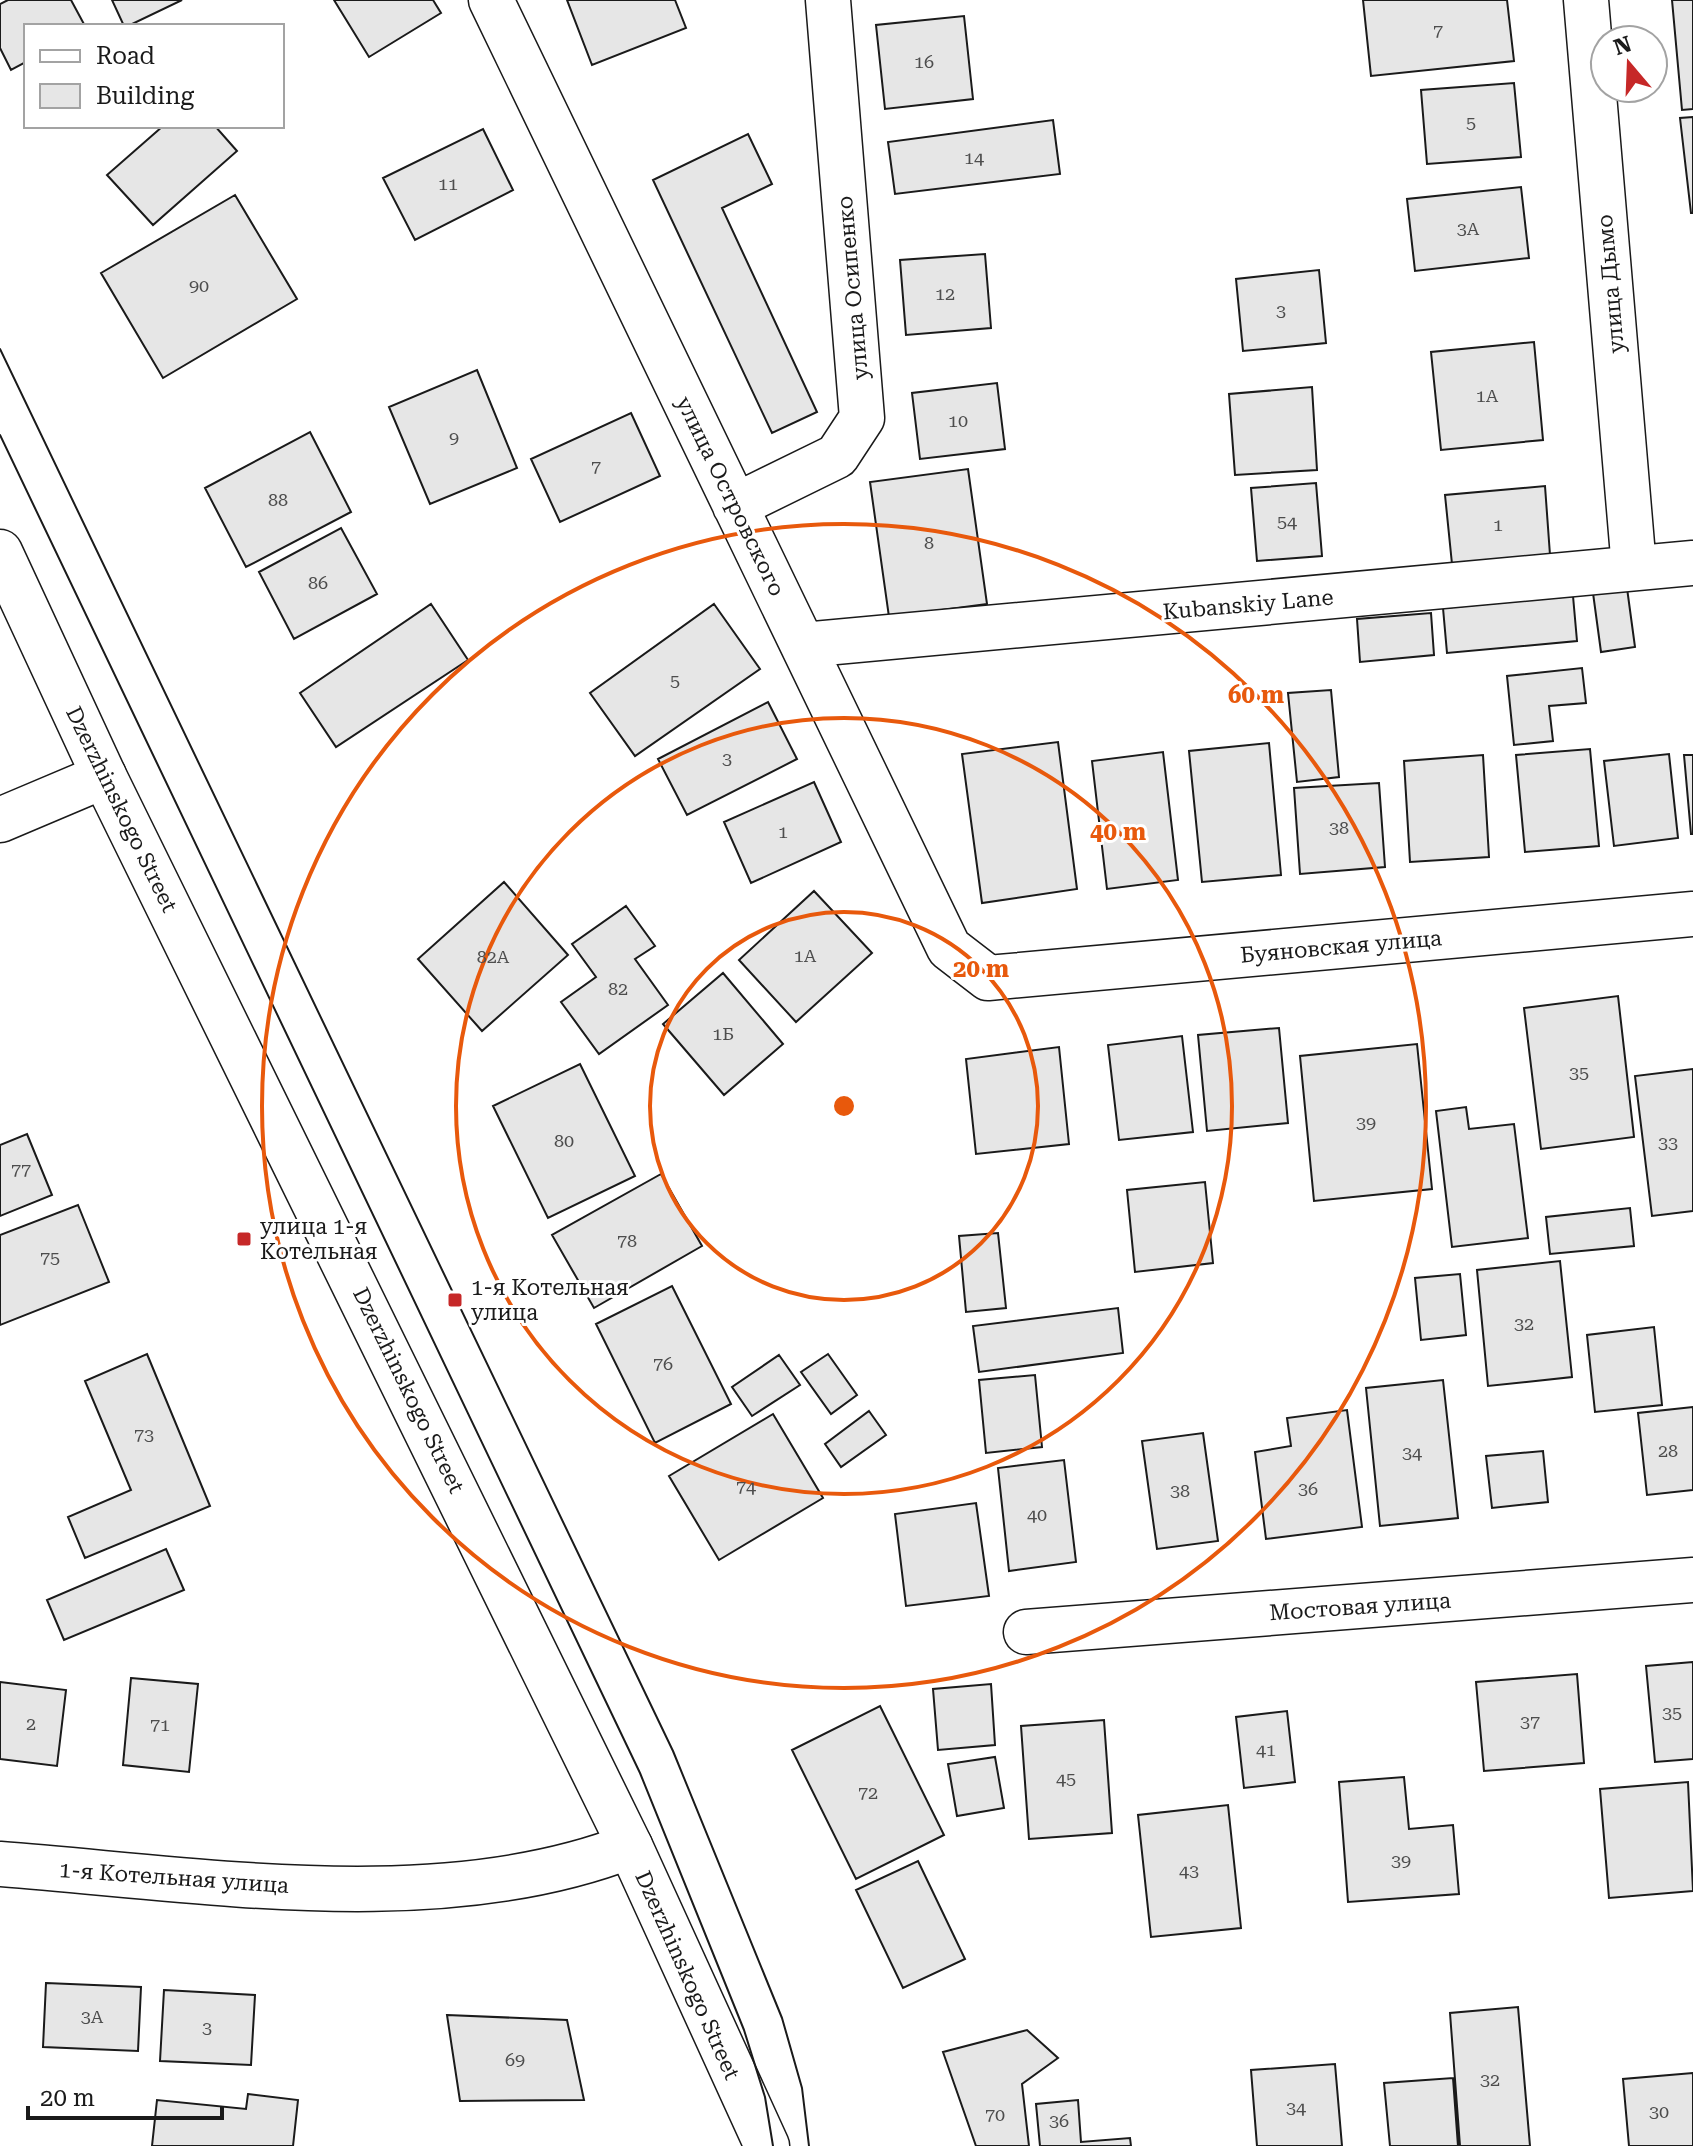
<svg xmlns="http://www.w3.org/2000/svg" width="1693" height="2146" font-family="'Roboto Serif',serif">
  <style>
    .building { fill: #e6e6e6; stroke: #1a1a1a; stroke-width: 2 }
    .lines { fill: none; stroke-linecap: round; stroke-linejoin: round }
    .minor-casing { stroke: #1a1a1a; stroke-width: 47 }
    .tertiary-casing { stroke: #1a1a1a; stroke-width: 47 }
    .secondary-casing { stroke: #1a1a1a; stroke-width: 47 }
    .minor { stroke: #fff; stroke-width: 44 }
    .tertiary { stroke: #fff; stroke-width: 44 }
    .secondary { stroke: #fff; stroke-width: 44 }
    .tram { stroke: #1a1a1a; stroke-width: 2 }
    .ring { fill: none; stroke: #e8590c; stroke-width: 4 }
    .poi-dot { fill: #c62828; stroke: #fff; stroke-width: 3 }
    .labels { text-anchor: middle; stroke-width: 6; stroke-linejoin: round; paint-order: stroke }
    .number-label { font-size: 18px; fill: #4d4d4d }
    .street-label { font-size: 22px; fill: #1a1a1a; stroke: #fff }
    .poi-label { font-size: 22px; fill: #1a1a1a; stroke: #fff; text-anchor: start }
    .centre { fill: #e8590c; stroke: #fff; stroke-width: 4 }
    .ring-label { font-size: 24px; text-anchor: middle; font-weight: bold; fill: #e8590c; stroke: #fff; stroke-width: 6; stroke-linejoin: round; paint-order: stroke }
  </style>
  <rect width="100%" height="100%" fill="#fff"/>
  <path class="building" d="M8 0H71L85 26H26V62L11 70 0 48V4Z
    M112 0H182L128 26H124Z
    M334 0H433L441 13 369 57Z
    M567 0H675L686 28 592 65Z
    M1363 0H1507L1514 61 1371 76Z
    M1672 0H1693V109L1682 110Z
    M964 16 973 99 885 109 876 25Z
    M1514 83 1521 157 1427 164 1421 90Z
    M1693 117V213H1691L1680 118Z
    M1053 120 1060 174 895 194 888 142Z
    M163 126H215L237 151 153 225 107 175Z
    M483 129 513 190 415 240 383 178Z
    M748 134 772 184 722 208 817 412 772 433 653 180Z
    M1521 187 1529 258 1415 271 1407 199Z
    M235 195 297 299 163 378 101 273Z
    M985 254 991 328 906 335 900 260Z
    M1319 270 1326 343 1243 351 1236 279Z
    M1534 342 1543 440 1441 450 1431 352Z
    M477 370 517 468 430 504 389 407Z
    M997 383 1005 449 920 459 912 393Z
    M1312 387 1317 470 1235 475 1229 394Z
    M631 413 660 476 560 522 531 459Z
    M310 432 351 512 246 567 205 488Z
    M968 469 987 604 889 617 870 482Z
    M1316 483 1322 556 1257 561 1251 488Z
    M1545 486 1550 555 1452 564 1445 495Z
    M341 528 377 594 294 639 259 572Z
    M1627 588 1635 647 1601 652 1593 593Z
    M1573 596 1577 641 1447 653 1443 608Z
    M431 604 468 660 336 747 300 693Z
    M714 604 760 669 635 756 590 693Z
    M1431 613 1434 655 1360 662 1357 619Z
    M1582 668 1586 703 1549 706 1553 741 1514 745 1507 676Z
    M1331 690 1339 777 1297 782 1288 693Z
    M768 702 797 759 687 815 658 759Z
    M1058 742 1077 889 982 903 962 754Z
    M1269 743 1281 875 1202 882 1189 751Z
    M1590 749 1599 846 1525 852 1516 755Z
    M1163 752 1178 880 1107 889 1092 761Z
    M1669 754 1678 838 1614 846 1604 761Z
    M1483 755 1489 857 1410 862 1404 761Z
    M1684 755H1693V834H1691Z
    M814 782 841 842 751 883 724 822Z
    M1379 783 1385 867 1300 874 1294 788Z
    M504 882 568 955 482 1031 418 959Z
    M814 891 872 953 796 1022 739 960Z
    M626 906 655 946 635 959 668 1005 599 1054 561 1002 596 977 572 944Z
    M723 973 783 1044 724 1095 663 1024Z
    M1618 996 1634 1137 1541 1149 1524 1008Z
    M1279 1028 1288 1123 1207 1131 1198 1035Z
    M1182 1036 1193 1132 1119 1140 1108 1045Z
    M1417 1044 1432 1189 1314 1201 1300 1056Z
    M1059 1047 1069 1144 976 1154 966 1059Z
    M580 1064 635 1176 548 1218 493 1106Z
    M1693 1069V1211L1652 1216 1635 1076Z
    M1466 1107 1469 1129 1514 1124 1528 1238 1452 1247 1436 1111Z
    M27 1134 52 1195 0 1216V1145Z
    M661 1174 702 1246 594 1308 552 1235Z
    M1205 1182 1213 1263 1135 1272 1127 1190Z
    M78 1205 109 1282 0 1325V1235Z
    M1630 1208 1634 1246 1550 1254 1546 1217Z
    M998 1233 1006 1308 966 1312 959 1236Z
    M1560 1261 1572 1377 1488 1386 1477 1270Z
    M1460 1274 1466 1335 1421 1340 1415 1278Z
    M672 1286 731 1404 655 1443 596 1324Z
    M1118 1308 1123 1353 979 1372 973 1326Z
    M1654 1327 1662 1405 1595 1412 1587 1335Z
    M147 1354 210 1506 85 1558 68 1517 131 1490 85 1381Z
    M828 1354 857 1395 831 1414 801 1372Z
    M779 1355 800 1385 752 1416 732 1387Z
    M1035 1375 1042 1447 986 1453 979 1380Z
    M1443 1380 1458 1518 1380 1526 1366 1388Z
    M1693 1407V1490L1647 1495 1638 1413Z
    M1347 1410 1362 1527 1266 1539 1255 1452 1291 1446 1287 1418Z
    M869 1411 886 1435 841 1467 825 1444Z
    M773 1414 823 1498 719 1560 669 1476Z
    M1203 1433 1218 1541 1157 1549 1142 1441Z
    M1543 1451 1548 1502 1492 1508 1486 1456Z
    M1064 1460 1076 1562 1009 1571 998 1468Z
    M976 1503 989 1596 906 1606 895 1514Z
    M166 1549 184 1590 64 1640 47 1600Z
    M1693 1662V1759L1655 1762 1646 1666Z
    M1577 1674 1584 1763 1484 1771 1476 1682Z
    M131 1678 198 1684 189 1772 123 1765Z
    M0 1682 66 1690 57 1766 0 1759Z
    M991 1684 995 1745 938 1750 933 1689Z
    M880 1706 944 1835 856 1879 792 1750Z
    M1287 1711 1295 1782 1244 1788 1236 1717Z
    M1104 1720 1112 1833 1029 1839 1021 1726Z
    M995 1757 1004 1808 957 1816 948 1764Z
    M1404 1777 1409 1829 1453 1825 1459 1894 1348 1902 1339 1782Z
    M1688 1782 1693 1891 1609 1898 1600 1789Z
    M1228 1805 1241 1928 1151 1937 1138 1815Z
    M918 1861 965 1959 903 1988 856 1890Z
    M46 1983 141 1987 138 2051 43 2047Z
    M164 1990 255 1995 251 2065 160 2061Z
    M1518 2007 1530 2146H1460L1450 2013Z
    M447 2015 567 2020 584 2100 460 2101Z
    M1027 2030 1058 2058 1022 2084 1029 2146H976L943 2052Z
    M1335 2064 1342 2146H1257L1251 2070Z
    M1693 2073V2146H1629L1623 2079Z
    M1453 2078 1458 2146H1390L1384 2083Z
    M248 2094 298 2100 293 2146H152L157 2100 246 2109Z
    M1078 2100 1081 2142 1130 2138 1131 2146H1040L1036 2104Z"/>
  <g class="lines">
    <defs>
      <path id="minor" d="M491 0 949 948 988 978 1693 914
        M1586 0 1634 568
        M735 506 837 456 862 418 828 0
        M803 645 1693 563
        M0 820 104 776
        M1026 1632 1693 1580"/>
      <path id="tertiary" d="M0 1864C200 1879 440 1920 630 1846"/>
      <path id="secondary" d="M0 552 104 776 630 1846 767 2146"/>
    </defs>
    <use href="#minor" class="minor-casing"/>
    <use href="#tertiary" class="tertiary-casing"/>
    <use href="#secondary" class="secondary-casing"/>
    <use href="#minor" class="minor"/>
    <use href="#tertiary" class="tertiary"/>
    <use href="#secondary" class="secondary"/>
    <path class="tram" d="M0 349 673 1751 782 2018 802 2088 809 2146
      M0 435 640 1773 744 2030 765 2097 773 2146"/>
  </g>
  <g class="ring">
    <circle cx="844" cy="1106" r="194"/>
    <circle cx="844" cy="1106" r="388"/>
    <circle cx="844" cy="1106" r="582"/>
  </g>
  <g class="poi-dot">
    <rect x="236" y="1231" width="16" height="16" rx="4"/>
    <rect x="447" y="1292" width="16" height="16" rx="4"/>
  </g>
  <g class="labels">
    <g class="number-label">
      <text x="1438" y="37">7</text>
      <text x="924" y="68">16</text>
      <text x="1471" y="129">5</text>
      <text x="974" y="164">14</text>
      <text x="448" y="190">11</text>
      <text x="1468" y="235">3А</text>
      <text x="199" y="292">90</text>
      <text x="945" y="300">12</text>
      <text x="1281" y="317">3</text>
      <text x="1487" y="402">1А</text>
      <text x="958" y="427">10</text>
      <text x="454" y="444">9</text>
      <text x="596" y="473">7</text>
      <text x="278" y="506">88</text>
      <text x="1287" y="528">54</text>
      <text x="1498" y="531">1</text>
      <text x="929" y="549">8</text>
      <text x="318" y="589">86</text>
      <text x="675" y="687">5</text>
      <text x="727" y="765">3</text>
      <text x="1339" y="834">38</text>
      <text x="783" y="838">1</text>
      <text x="805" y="962">1А</text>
      <text x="493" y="963">82А</text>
      <text x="618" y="995">82</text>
      <text x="723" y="1040">1Б</text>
      <text x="1579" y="1079">35</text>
      <text x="1366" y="1129">39</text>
      <text x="564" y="1147">80</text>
      <text x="1668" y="1149">33</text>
      <text x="21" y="1176">77</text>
      <text x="627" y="1247">78</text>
      <text x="50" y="1264">75</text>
      <text x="1524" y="1330">32</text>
      <text x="663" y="1370">76</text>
      <text x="144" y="1441">73</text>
      <text x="1668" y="1457">28</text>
      <text x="1412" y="1459">34</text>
      <text x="746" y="1493">74</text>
      <text x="1308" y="1495">36</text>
      <text x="1180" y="1497">38</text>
      <text x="1037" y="1521">40</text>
      <text x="1672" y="1719">35</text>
      <text x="1530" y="1728">37</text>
      <text x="31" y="1730">2</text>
      <text x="160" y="1731">71</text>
      <text x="1266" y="1756">41</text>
      <text x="1066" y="1785">45</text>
      <text x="868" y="1799">72</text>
      <text x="1401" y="1867">39</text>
      <text x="1189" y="1877">43</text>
      <text x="92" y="2023">3А</text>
      <text x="207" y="2034">3</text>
      <text x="515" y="2066">69</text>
      <text x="1490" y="2086">32</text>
      <text x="1296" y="2114">34</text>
      <text x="1659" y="2118">30</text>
      <text x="995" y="2121">70</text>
      <text x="1059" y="2127">36</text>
    </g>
    <g class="street-label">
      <text transform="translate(1610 284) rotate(-95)" y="8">улица Дымо</text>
      <text transform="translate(852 288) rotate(-95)" y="8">улица Осипенко</text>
      <text transform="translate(731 496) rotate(64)" y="8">улица Островского</text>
      <text transform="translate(1248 604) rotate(-5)" y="8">Kubanskiy Lane</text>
      <text transform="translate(122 809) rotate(64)" y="8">Dzerzhinskogo Street</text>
      <text transform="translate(1341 946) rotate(-5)" y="8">Буяновская улица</text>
      <text transform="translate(409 1390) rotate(64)" y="8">Dzerzhinskogo Street</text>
      <text transform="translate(1360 1606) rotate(-4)" y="8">Мостовая улица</text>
      <text transform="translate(174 1877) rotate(4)" y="8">1-я Котельная улица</text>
      <text transform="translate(688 1975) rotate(66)" y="8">Dzerzhinskogo Street</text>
    </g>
    <g class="poi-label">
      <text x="260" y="1234">улица 1-я<tspan x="260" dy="25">Котельная</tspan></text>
      <text x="471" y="1295">1-я Котельная<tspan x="471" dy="25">улица</tspan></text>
    </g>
  </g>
  <circle cx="844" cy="1106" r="12" class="centre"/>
  <g class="ring-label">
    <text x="1256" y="703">60 m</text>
    <text x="1118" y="840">40 m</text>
    <text x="981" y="977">20 m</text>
  </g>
  <rect x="24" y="24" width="260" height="104" fill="#ffffff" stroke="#a3a3a3" stroke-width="2"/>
  <rect x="40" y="50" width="40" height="12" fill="#ffffff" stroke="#a3a3a3" stroke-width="2"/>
  <text x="96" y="64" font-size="24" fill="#1a1a1a">Road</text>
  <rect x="40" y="84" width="40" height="24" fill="#e6e6e6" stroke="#a3a3a3" stroke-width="2"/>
  <text x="96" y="104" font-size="24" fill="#1a1a1a">Building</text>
  <g transform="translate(1629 64) rotate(341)"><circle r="38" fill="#ffffff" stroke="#a3a3a3" stroke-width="2"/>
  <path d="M0-6L14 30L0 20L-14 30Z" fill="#c62828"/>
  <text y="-12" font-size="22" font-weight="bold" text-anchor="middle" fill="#1a1a1a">N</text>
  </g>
  <path d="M28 2106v12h194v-12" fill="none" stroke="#1a1a1a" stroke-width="4"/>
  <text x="40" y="2106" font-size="24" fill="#1a1a1a" stroke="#ffffff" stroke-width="6" paint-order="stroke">20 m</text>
</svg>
